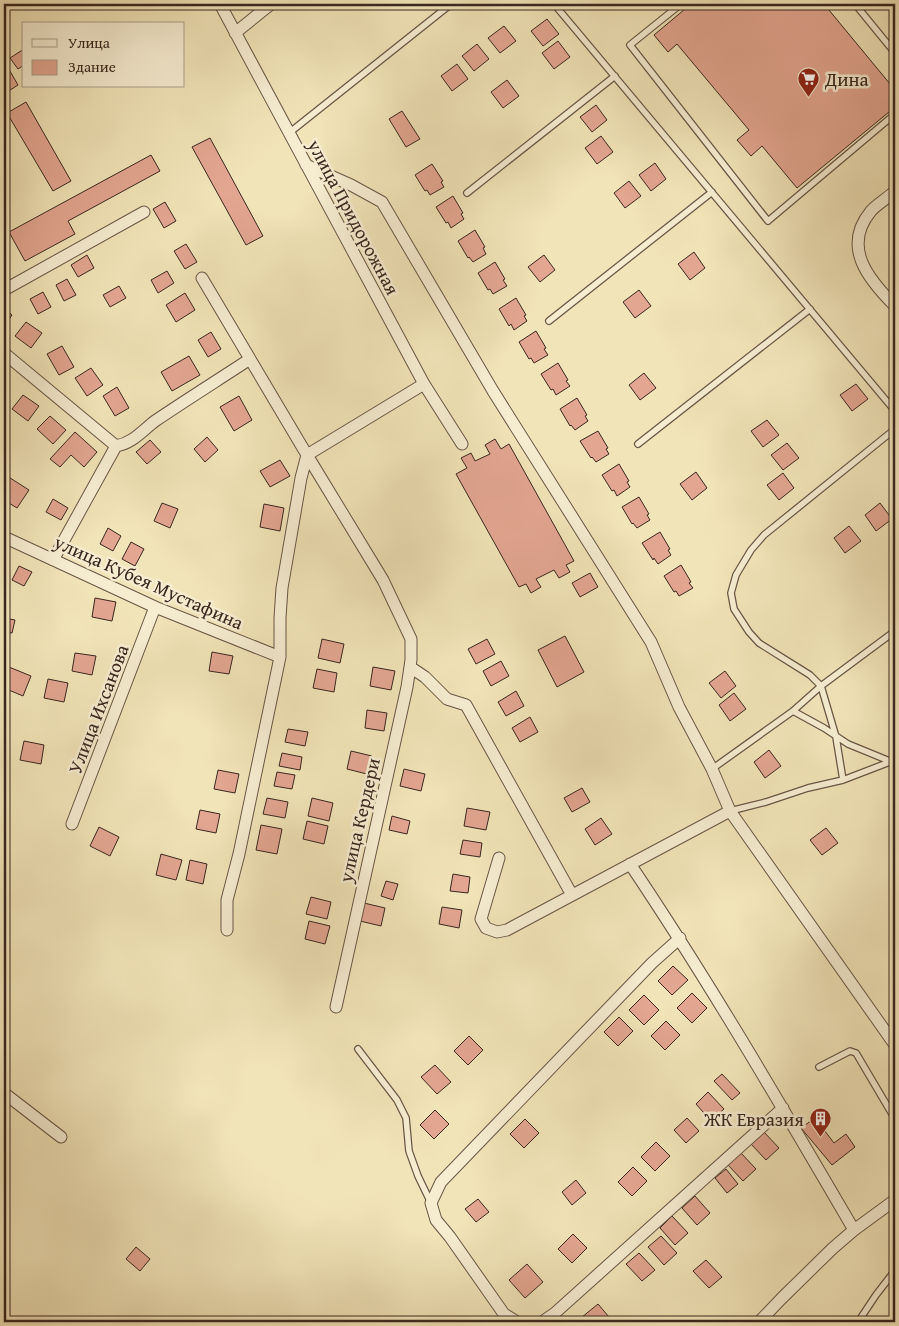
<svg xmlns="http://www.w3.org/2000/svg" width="899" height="1326" font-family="'Gentium Book Plus',serif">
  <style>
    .building { fill: #e3a691; stroke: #3a2720 }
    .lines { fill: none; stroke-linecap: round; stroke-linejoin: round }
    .lane-casing { stroke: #685646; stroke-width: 8 }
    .street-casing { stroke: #685646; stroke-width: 13 }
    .lane { stroke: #f6edd1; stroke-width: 5.5 }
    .street { stroke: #f6edd1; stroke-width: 11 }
    .labels { text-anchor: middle; stroke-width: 5; stroke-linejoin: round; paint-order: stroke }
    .poi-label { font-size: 19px; fill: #3a2720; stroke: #f6edd1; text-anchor: start }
    .street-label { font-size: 19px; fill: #3a2720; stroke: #f6edd1 }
  </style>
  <rect width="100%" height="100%" fill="#f1e4b8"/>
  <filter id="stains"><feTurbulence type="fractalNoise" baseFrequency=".004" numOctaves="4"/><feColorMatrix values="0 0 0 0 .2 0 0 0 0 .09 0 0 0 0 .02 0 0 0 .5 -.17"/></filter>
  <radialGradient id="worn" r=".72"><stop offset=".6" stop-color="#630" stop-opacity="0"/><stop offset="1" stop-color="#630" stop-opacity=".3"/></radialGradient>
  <path class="building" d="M691 4H824L895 90V107L797 188 762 146 751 156 737 140 749 130 677 44 668 52 654 35Z
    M547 19 559 34 543 46 531 31Z
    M504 26 516 41 500 53 488 38Z
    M558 41 570 57 554 69 542 53Z
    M477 44 489 59 474 71 462 56Z
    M24 49V65L18 69 10 58Z
    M457 64 468 79 452 91 441 76Z
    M7 66 18 85 4 94V67Z
    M507 80 519 96 503 108 491 92Z
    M26 102 71 181 53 191 7 113Z
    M596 105 607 120 592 132 580 117Z
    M402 111 420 139 406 147 389 119Z
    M601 136 613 152 597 164 585 148Z
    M210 138 263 236 246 245 192 147Z
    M151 155 160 171 68 221 75 234 25 261 9 232Z
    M655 163 666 179 651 191 639 175Z
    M432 164 443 181 441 182 444 187 430 195 427 190 425 191 415 175Z
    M629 181 641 196 625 208 614 193Z
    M453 196 463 213 461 214 464 219 451 228 448 222 446 223 436 207Z
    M165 202 176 221 164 228 153 209Z
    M475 230 485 247 483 248 486 254 473 262 469 257 468 258 458 241Z
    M186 244 197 262 185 269 174 251Z
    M694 252 705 268 690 280 678 264Z
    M87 255 94 268 78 277 71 265Z
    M544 255 555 270 540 282 528 267Z
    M495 262 505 279 503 280 507 286 493 294 490 289 488 290 478 273Z
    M167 271 174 283 158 293 151 280Z
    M67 279 76 295 64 301 56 285Z
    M119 286 126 298 110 307 103 295Z
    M639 290 651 306 635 318 623 302Z
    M43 292 51 307 38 314 30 299Z
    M185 293 195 310 176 322 166 305Z
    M516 298 526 315 524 316 527 321 514 330 511 324 509 326 499 309Z
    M4 308 12 315 4 327Z
    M26 322 42 333 31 348 15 336Z
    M536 331 546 348 544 349 548 355 534 363 531 358 529 359 519 342Z
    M211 332 221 349 208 357 198 340Z
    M62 346 74 367 59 375 47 354Z
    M189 356 200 375 172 391 161 372Z
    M558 363 568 380 566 381 570 386 556 395 553 389 551 390 541 374Z
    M91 368 103 385 87 396 75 378Z
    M644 373 656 388 640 400 629 385Z
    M856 384 868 399 852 411 840 395Z
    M117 387 129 408 115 416 103 396Z
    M23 395 39 406 28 421 12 409Z
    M239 396 252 420 234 431 220 407Z
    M577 398 587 415 585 416 588 421 575 430 571 425 570 426 560 409Z
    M50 416 66 430 53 444 37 429Z
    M767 420 779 435 763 447 751 431Z
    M598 431 608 448 606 449 609 454 596 462 592 457 591 458 580 441Z
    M75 432 97 452 84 467 71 455 60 467 50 459Z
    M207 437 218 450 205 462 194 449Z
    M495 439 501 449 509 444 574 561 566 565 570 572 559 578 554 570 536 579 541 587 531 593 526 584 519 587 456 474 467 468 461 458 471 453 475 461 490 454 485 445Z
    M150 440 161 452 147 464 136 452Z
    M787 443 799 458 783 470 771 455Z
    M280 460 290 476 270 487 260 471Z
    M619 464 629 481 627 482 630 487 617 496 614 490 612 491 602 475Z
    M696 472 707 488 692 500 680 484Z
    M783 473 794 488 779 500 767 485Z
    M7 476 29 490 17 508 4 500V481Z
    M639 497 649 514 647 515 650 520 637 528 633 523 632 524 622 507Z
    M53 499 68 508 61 520 46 512Z
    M162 503 178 509 170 528 154 521Z
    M880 503 892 519 876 531 865 515Z
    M264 504 284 508 280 531 260 527Z
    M849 526 861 541 845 553 834 538Z
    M108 528 121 536 113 551 100 544Z
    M660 532 670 549 668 550 671 555 658 564 654 558 653 560 642 543Z
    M131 542 144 549 135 566 122 559Z
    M681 565 691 582 689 583 693 588 679 596 676 591 674 592 664 576Z
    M19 566 32 572 24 586 12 580Z
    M590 573 598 587 580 597 572 583Z
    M95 598 116 602 112 621 92 617Z
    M4 618 15 620 12 633 4 632Z
    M565 636 584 672 557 687 538 650Z
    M322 639 344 644 340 663 318 658Z
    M487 639 495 654 476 664 468 649Z
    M212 652 233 656 229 674 209 671Z
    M75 653 96 656 92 675 72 671Z
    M501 661 509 676 491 686 483 671Z
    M4 665 31 676 23 696 4 688Z
    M373 667 395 671 391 690 370 686Z
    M317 669 337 673 334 692 313 688Z
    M725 671 736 686 721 698 709 683Z
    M48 679 68 683 64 702 44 698Z
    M516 691 524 706 506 716 498 702Z
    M734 693 746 709 730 721 719 705Z
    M367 710 387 713 384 731 365 728Z
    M530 717 538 732 520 742 512 728Z
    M288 729 308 732 305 746 285 742Z
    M24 741 44 745 41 764 20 760Z
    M769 750 781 766 765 778 754 762Z
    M351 751 372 756 367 774 347 769Z
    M282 753 302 757 300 770 279 766Z
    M404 769 425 774 421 791 400 786Z
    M218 770 239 774 235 793 214 789Z
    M277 772 295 775 292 789 274 786Z
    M582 788 590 802 572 812 564 798Z
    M267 798 288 802 285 818 263 814Z
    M312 798 333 803 329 821 308 816Z
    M467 808 490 812 486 830 464 826Z
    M200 810 220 814 216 833 196 829Z
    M392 816 410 821 407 834 389 830Z
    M601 818 612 834 595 845 585 829Z
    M307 821 328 826 324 844 303 839Z
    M261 825 282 829 277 854 256 850Z
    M99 827 119 837 110 856 90 846Z
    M826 828 838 843 822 855 810 840Z
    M463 840 482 843 480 857 460 854Z
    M161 854 182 860 176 880 156 875Z
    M190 860 207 864 203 884 186 880Z
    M453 874 470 877 468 893 450 891Z
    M386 881 398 884 393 900 381 896Z
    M311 897 331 902 327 919 306 914Z
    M364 903 385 908 381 926 360 921Z
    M442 907 462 910 459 928 439 924Z
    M309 921 330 926 325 944 305 939Z
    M673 966 688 980 672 995 658 981Z
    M692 993 707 1008 692 1023 677 1008Z
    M644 995 659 1010 644 1025 629 1010Z
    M619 1017 633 1031 618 1046 604 1032Z
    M666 1021 680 1035 665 1050 651 1036Z
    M469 1036 483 1050 468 1065 454 1051Z
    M435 1065 451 1082 437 1094 421 1077Z
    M722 1074 740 1093 732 1100 714 1081Z
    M708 1092 724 1109 711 1121 696 1104Z
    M435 1110 449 1124 434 1139 420 1125Z
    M687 1118 699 1131 686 1143 674 1130Z
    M815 1118 834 1143 846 1134 855 1147 832 1165 801 1128Z
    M525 1119 539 1133 524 1148 510 1134Z
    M763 1131 779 1148 766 1160 750 1143Z
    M656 1142 670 1156 655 1171 641 1157Z
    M740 1152 756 1169 743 1181 727 1164Z
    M633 1167 647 1181 632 1196 618 1182Z
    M726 1169 738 1184 727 1193 715 1178Z
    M576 1180 586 1193 572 1205 562 1192Z
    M695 1196 710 1213 697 1225 682 1208Z
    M478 1199 489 1212 476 1222 465 1209Z
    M672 1216 688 1233 675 1245 660 1228Z
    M573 1234 587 1248 572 1263 558 1249Z
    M661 1236 677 1253 664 1265 648 1247Z
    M136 1247 150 1259 140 1271 126 1259Z
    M639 1253 655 1270 642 1281 626 1264Z
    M706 1260 722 1277 709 1288 693 1271Z
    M527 1264 543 1282 525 1298 509 1280Z
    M598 1304 609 1317 603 1322H576Z"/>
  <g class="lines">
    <defs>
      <path id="lane" d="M554 4 895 411
        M681 4 630 45 768 221 895 114
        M855 4 895 53
        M289 133 451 4
        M467 193 615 76
        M549 321 712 192
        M638 444 810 309
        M793 711 824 728 848 744 892 762
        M712 769 793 711 821 686 895 631
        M843 780 836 737 821 686 810 675 759 643 749 632 734 609 731 593 736 575 751 550 764 535 895 429
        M730 811 766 802 808 788 843 780 895 760
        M358 1049 397 1100 406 1118 409 1151 418 1176 431 1203
        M819 1067 850 1051 856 1053 895 1119
        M858 1322 876 1295 893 1273H895"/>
      <path id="street" d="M220 4 424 384 462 444
        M4 6 7 4
        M235 33 271 4
        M306 165 351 185 382 202 493 391 651 642 679 707 712 769 730 811 895 1045
        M895 191C888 198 877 204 871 211 841 247 869 280 895 306
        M202 278 307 455 301 478 282 588 280 618V657L239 854 227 900V930
        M4 290 144 212
        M4 353 116 446C133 443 142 431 155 421 186 400 218 380 250 359
        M4 537 155 607 280 657
        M53 560 116 446
        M410 667 425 677 447 699 466 705 572 895
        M72 824 155 607
        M499 858 481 919 486 928 497 932 507 930 730 811
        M630 864C710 983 782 1107 854 1230
        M336 1007 407 687 411 660V639L383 580 307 455 424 384
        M4 1093 61 1137
        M517 1322 504 1314 450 1237 436 1220 431 1203 441 1182 652 963 680 938
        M542 1322 555 1313 783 1108
        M759 1322 782 1298 833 1248 854 1230 895 1200"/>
    </defs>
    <use href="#lane" class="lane-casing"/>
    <use href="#street" class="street-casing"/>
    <use href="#lane" class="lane"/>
    <use href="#street" class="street"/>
  </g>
  <defs>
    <symbol id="supermarket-pin" viewBox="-11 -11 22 30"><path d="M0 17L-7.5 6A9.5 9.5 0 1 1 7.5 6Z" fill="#8f2418" stroke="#f6edd1"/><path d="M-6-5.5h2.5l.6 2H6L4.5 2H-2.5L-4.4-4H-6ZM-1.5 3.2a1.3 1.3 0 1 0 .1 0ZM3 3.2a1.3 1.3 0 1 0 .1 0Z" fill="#fff"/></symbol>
    <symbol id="building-pin" viewBox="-11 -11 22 30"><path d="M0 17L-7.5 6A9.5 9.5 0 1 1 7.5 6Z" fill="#8f2418" stroke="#f6edd1"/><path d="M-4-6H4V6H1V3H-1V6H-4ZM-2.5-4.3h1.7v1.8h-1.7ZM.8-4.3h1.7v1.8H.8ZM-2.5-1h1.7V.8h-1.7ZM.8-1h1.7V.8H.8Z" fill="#fff"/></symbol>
  </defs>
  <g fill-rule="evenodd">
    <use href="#supermarket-pin" x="796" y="66" width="25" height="34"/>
    <use href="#building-pin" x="808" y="1106" width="25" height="34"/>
  </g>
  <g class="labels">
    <g class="poi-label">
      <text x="825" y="86">Дина</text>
      <text x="804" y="1126" text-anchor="end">ЖК Евразия</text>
    </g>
    <g class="street-label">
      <text transform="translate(354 217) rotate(62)" y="7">улица Придорожная</text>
      <text transform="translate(149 582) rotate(24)" y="7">улица Кубея Мустафина</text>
      <text transform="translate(98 709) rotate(-69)" y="7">Улица Ихсанова</text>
      <text transform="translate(359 820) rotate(-77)" y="7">улица Кердери</text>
    </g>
  </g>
  <rect width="899" height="1326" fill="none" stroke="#f1e4b8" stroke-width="20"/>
  <rect x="5" y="5" width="889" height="1316" fill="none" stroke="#3a2720" stroke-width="2.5"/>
  <rect x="10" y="10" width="879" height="1306" fill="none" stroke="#3a2720"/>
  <rect x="22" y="22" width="162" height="65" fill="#f6edd1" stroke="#ab9e8a"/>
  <rect x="32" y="39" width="25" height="8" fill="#f6edd1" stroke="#ab9e8a"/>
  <text x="68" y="48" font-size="15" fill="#3a2720">Улица</text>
  <rect x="32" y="60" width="25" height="15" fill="#e3a691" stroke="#ab9e8a"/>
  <text x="68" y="72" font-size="15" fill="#3a2720">Здание</text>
  <rect width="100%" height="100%" filter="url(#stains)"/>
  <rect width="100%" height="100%" fill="url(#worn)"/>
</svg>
